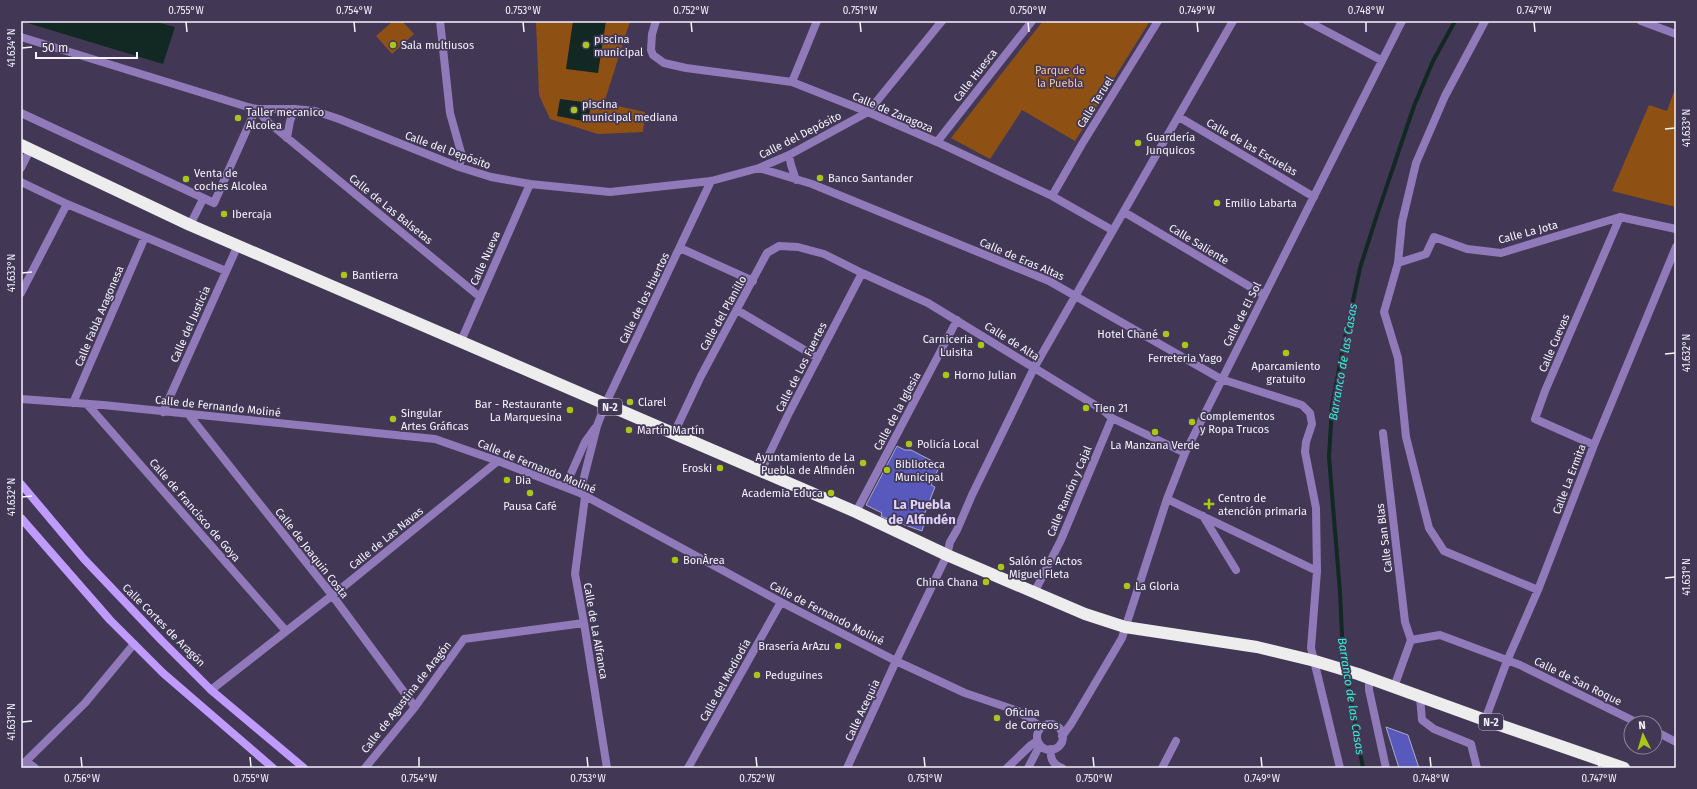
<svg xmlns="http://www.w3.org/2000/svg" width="1697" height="789" font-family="'Fira Sans',sans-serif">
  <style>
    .green { fill: #8f5113 }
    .water { fill: #112823 }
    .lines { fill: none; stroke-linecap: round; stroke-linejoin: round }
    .stream { stroke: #112823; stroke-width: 4 }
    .building { fill: #5959bd; stroke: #a6abce }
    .street { stroke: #907ab9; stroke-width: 8 }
    .secondary { stroke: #bf9aff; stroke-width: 8 }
    .highway { stroke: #ededed; stroke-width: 12 }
    .ticks { fill: none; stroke: #f6f3fe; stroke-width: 1.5 }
    .poi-dot { fill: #aac717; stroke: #423855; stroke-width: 1.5 }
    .labels { text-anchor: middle; stroke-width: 3.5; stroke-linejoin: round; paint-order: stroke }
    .shield { fill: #423855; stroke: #c0bbcb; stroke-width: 1 }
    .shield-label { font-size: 10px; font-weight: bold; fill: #f6f3fe }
    .poi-label { font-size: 11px; fill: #f6f3fe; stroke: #423855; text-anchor: start }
    .park-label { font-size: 11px; fill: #f7c7a2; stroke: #423855 }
    .street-label { font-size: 11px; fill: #f6f3fe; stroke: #423855 }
    .water-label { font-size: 12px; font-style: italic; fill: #33edd1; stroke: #423855 }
    .quarter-label { font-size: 13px; font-weight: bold; fill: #ded2f7; stroke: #423855 }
    .neatline { fill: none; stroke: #f6f3fe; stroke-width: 1.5 }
    .ticks-label { font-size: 10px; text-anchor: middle; fill: #f6f3fe }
  </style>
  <rect width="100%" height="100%" fill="#423855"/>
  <path class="green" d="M393 21H402L414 34 392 54 376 36Z
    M536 21H630L604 103 645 112 643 132 598 134 550 119 539 95Z
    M1043 21H1150L1075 141 1022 110 990 159 951 138Z
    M1676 86V207L1612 191 1649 105 1667 111Z"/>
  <path class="water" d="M21 21H153L175 27 163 64Z
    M573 21H606L598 73 566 69Z
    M560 99 591 103 588 122 557 116Z"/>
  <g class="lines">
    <path class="stream" d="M1363 768 1343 656 1340 592 1329 457 1332 406 1345 338 1360 268 1377 215 1414 106 1433 61 1455 21"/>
  </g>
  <path class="building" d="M897 446 905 450H911L940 465 931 485 935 487 924 515 926 516 922 531 885 518 881 516 882 513 866 505Z
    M1386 727 1408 735 1419 768H1399Z"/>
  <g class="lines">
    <path class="street" d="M440 21 450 113 462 156 459 167
      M656 21 652 34 651 50 653 55 664 63 686 68 792 82 868 112 937 142 1052 196 1112 230
      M1307 21 1381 60
      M1485 21 1445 96 1416 163 1402 222 1398 263 1384 312 1398 358 1406 437 1429 528 1444 551 1538 590
      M1641 21 1676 34
      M21 37 248 107 256 109H295L315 111 339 119 459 167 491 177 530 184 610 192 711 181 759 168 789 155 868 112 942 21
      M792 82 817 21
      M256 109 268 122 480 297
      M21 113 214 203 256 109
      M1179 117 1314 197
      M287 138 290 121 295 109
      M937 142 1032 21
      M789 155 791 165 796 180
      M21 168 30 150
      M759 168 812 184 1049 281 1221 379 1302 405 1310 413 1312 424 1306 442 1305 452 1316 508 1317 571 1311 648 1340 768
      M21 182 67 204 226 271
      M1052 196 1082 144 1158 21
      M1124 212 1264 295
      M190 225 203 199
      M680 248 753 281
      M1398 263 1426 254 1434 237 1467 249 1501 253 1620 217 1676 229
      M21 293 67 204
      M737 310 818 358
      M461 341 530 184
      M21 399 103 405 435 439 498 461 580 493 781 602 896 661 965 693 1018 711 1041 727
      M73 403 145 237
      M87 404 286 631
      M163 412 238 245
      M189 415 332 595 415 707
      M669 432 675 431 701 376 767 253 779 246 798 247 824 254 862 273 928 303 1103 410 1112 418 1185 453
      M1383 433 1405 622 1411 640
      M1594 445 1535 419 1545 391 1620 217
      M761 471 788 415 862 273
      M565 487 585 442 595 428
      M580 493 597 426 605 405 711 181
      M585 497 575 574 584 623 607 768
      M1167 499 1317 571
      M856 512 957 320
      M1203 516 1236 570
      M1034 593 1061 540 1112 418
      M1369 678V690L1386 768
      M1394 687 1411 640 1440 635 1520 665 1638 723
      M211 690 348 583 498 461
      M1420 697 1422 720 1434 729 1471 744 1477 768
      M1485 720 1507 661 1538 590 1594 445 1676 247
      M1037 737a13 13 0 1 1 26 0a13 13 0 1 1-26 0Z
      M1655 731 1676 742
      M1062 736 1071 724 1122 638 1167 499 1185 453 1402 21
      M1051 749C1050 760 1053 764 1062 768
      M26 761 35 768
      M21 766 85 703 134 644
      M365 768 415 707 464 639 584 623
      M688 768 781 602
      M847 768 896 661 947 555 950 542 957 530 972 495 1034 368 1233 21
      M1007 768 1031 745 1037 741
      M1028 768 1040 745
      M1162 768 1176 741"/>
    <path class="secondary" d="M21 484 84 559 162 641 211 690 304 768
      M21 518 110 620 163 673 273 768"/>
    <path class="highway" d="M21 145 190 225 856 512 947 555 1085 614 1125 627 1257 647 1315 661 1358 674 1485 720 1624 768"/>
  </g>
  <path class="ticks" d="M186 22 187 32M354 22 355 32M523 22 524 32M691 22 692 32M860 22 861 32M1028 22 1029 32M1197 22 1198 32M1366 22V32M1534 22 1535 32M22 48 32 47M1665 129 1675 128M22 273 32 272M1665 354 1675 353M22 497 32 496M1665 578 1675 577M22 722 32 721M81 757 82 767M250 757 251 767M419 757V767M587 757 588 767M756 757 757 767M924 757 925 767M1093 757 1094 767M1261 757 1262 767M1430 757 1431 767M1598 757 1599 767"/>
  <g class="poi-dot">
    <circle cx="393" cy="45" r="4"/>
    <circle cx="586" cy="45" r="4"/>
    <circle cx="574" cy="110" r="4"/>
    <circle cx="238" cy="118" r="4"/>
    <circle cx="1138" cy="143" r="4"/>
    <circle cx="820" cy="178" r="4"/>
    <circle cx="186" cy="179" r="4"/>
    <circle cx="1217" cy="203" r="4"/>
    <circle cx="224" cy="214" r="4"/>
    <circle cx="344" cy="275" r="4"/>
    <circle cx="1166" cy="334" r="4"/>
    <circle cx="981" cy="345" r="4"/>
    <circle cx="1185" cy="345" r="4"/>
    <circle cx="1286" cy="353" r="4"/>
    <circle cx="946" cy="375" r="4"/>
    <circle cx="630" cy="402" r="4"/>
    <circle cx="1086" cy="408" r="4"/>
    <circle cx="570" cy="410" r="4"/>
    <circle cx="393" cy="419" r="4"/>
    <circle cx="1192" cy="422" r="4"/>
    <circle cx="629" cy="430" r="4"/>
    <circle cx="1155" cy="432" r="4"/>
    <circle cx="909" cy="444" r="4"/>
    <circle cx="863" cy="463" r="4"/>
    <circle cx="720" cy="468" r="4"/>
    <circle cx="887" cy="470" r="4"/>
    <circle cx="507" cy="480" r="4"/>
    <circle cx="530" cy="493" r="4"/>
    <circle cx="831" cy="493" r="4"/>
    <path d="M1207 498h4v4h4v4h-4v4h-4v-4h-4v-4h4z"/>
    <circle cx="675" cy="560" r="4"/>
    <circle cx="1001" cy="567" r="4"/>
    <circle cx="986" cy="582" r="4"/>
    <circle cx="1127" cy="586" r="4"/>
    <circle cx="838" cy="646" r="4"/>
    <circle cx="757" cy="675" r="4"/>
    <circle cx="997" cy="718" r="4"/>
  </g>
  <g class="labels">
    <g class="shield">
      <rect x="598" y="399" width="24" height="16" rx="3"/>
      <rect x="1479" y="714" width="24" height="16" rx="3"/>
    </g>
    <g class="shield-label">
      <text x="610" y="411">N-2</text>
      <text x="1491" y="726">N-2</text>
    </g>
    <g class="poi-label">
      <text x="594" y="43">piscina<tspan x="594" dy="13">municipal</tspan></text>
      <text x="401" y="49">Sala multiusos</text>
      <text x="582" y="108">piscina<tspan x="582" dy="13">municipal mediana</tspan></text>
      <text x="246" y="116">Taller mecanico<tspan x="246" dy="13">Alcolea</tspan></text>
      <text x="1146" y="141">Guardería<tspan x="1146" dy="13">Junquicos</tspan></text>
      <text x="194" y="177">Venta de<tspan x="194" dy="13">coches Alcolea</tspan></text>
      <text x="828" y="182">Banco Santander</text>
      <text x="1225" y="207">Emilio Labarta</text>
      <text x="232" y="218">Ibercaja</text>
      <text x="352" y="279">Bantierra</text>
      <text x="1158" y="338" text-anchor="end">Hotel Chané</text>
      <text x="973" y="343" text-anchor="end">Carniceria<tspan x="973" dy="13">Luisita</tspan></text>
      <text x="1185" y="362" text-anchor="middle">Ferreteria Yago</text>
      <text x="1286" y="370" text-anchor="middle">Aparcamiento<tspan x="1286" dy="13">gratuito</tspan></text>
      <text x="954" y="379">Horno Julian</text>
      <text x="638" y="406">Clarel</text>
      <text x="562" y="408" text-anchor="end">Bar - Restaurante<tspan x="562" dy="13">La Marquesina</tspan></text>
      <text x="1094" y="412">Tien 21</text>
      <text x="401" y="417">Singular<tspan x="401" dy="13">Artes Gráficas</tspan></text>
      <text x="1200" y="420">Complementos<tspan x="1200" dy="13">y Ropa Trucos</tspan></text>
      <text x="637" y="434">Martín Martín</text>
      <text x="917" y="448">Policía Local</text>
      <text x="1155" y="449" text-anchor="middle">La Manzana Verde</text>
      <text x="855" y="461" text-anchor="end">Ayuntamiento de La<tspan x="855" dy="13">Puebla de Alfindén</tspan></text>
      <text x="895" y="468">Biblioteca<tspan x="895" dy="13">Municipal</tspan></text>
      <text x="712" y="472" text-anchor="end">Eroski</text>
      <text x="515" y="484">Dia</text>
      <text x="823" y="497" text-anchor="end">Academia Educa</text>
      <text x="1218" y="502">Centro de<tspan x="1218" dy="13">atención primaria</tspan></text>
      <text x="530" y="510" text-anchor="middle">Pausa Café</text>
      <text x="683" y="564">BonÀrea</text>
      <text x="1009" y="565">Salón de Actos<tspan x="1009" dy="13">Miguel Fleta</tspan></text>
      <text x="978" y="586" text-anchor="end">China Chana</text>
      <text x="1135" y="590">La Gloria</text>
      <text x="830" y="650" text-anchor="end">Brasería ArAzu</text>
      <text x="765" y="679">Peduguines</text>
      <text x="1005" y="716">Oficina<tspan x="1005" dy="13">de Correos</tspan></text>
    </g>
    <g class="park-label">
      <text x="1060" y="74">Parque de<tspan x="1060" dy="13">la Puebla</tspan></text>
    </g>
    <g class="street-label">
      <text transform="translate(975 75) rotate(-52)" y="4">Calle Huesca</text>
      <text transform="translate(1095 102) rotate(-58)" y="4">Calle Teruel</text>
      <text transform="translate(893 112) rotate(23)" y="4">Calle de Zaragoza</text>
      <text transform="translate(800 135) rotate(-27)" y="4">Calle del Depósito</text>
      <text transform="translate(1252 147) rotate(30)" y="4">Calle de las Escuelas</text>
      <text transform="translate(448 150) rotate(20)" y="4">Calle del Depósito</text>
      <text transform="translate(391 209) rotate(39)" y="4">Calle de Las Balsetas</text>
      <text transform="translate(1528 232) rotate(-15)" y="4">Calle La Jota</text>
      <text transform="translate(1199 244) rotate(31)" y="4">Calle Saliente</text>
      <text transform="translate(485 258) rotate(-66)" y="4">Calle Nueva</text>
      <text transform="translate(1022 259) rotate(23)" y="4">Calle de Eras Altas</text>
      <text transform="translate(644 298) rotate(-64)" y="4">Calle de los Huertos</text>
      <text transform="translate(723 313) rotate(-61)" y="4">Calle del Planillo</text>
      <text transform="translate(1242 314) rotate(-63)" y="4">Calle de El Sol</text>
      <text transform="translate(99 316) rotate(-67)" y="4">Calle Fabla Aragonesa</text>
      <text transform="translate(190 324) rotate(-66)" y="4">Calle del Justicia</text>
      <text transform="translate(1012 341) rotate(32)" y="4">Calle de Alta</text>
      <text transform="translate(1554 343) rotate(-67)" y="4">Calle Cuevas</text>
      <text transform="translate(801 367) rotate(-63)" y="4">Calle de Los Fuertes</text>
      <text transform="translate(218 406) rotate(6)" y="4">Calle de Fernando Moliné</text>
      <text transform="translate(897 411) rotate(-62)" y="4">Calle de la Iglesia</text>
      <text transform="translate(537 466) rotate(22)" y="4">Calle de Fernando Moliné</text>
      <text transform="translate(1569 479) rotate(-69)" y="4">Calle La Ermita</text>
      <text transform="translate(1069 491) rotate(-67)" y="4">Calle Ramón y Cajal</text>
      <text transform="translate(195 510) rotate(49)" y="4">Calle de Francisco de Goya</text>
      <text transform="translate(386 538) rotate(-39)" y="4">Calle de Las Navas</text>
      <text transform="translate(1384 538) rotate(-97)" y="4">Calle San Blas</text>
      <text transform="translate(312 553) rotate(52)" y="4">Calle de Joaquin Costa</text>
      <text transform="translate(827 613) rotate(27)" y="4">Calle de Fernando Moliné</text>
      <text transform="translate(164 625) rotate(45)" y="4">Calle Cortes de Aragón</text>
      <text transform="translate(596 631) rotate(80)" y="4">Calle de La Alfranca</text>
      <text transform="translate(725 680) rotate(-61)" y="4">Calle del Mediodía</text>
      <text transform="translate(1578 681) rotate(26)" y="4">Calle de San Roque</text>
      <text transform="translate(406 697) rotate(-52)" y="4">Calle de Agustina de Aragón</text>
      <text transform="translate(862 710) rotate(-65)" y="4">Calle Acequia</text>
    </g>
    <g class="water-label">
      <text transform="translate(1343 362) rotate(-80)" y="4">Barranco de las Casas</text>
      <text transform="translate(1351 696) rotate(81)" y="4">Barranco de las Casas</text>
    </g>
    <g class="quarter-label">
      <text x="922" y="509">La Puebla<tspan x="922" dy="15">de Alfindén</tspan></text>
    </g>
  </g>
  <rect width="1697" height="789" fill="none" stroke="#423855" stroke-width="44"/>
  <g transform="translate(1643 735) rotate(355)"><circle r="19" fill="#423855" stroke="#8a8399"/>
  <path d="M0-3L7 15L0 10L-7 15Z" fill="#aac717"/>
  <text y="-6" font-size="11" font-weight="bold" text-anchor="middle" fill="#f6f3fe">N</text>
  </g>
  <path d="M36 52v6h101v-6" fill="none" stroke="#f6f3fe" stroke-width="2"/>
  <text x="42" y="52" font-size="12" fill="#f6f3fe" stroke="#423855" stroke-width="3" paint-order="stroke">50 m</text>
  <rect x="22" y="22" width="1653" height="745" class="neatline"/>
  <g class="ticks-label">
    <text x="186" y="14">0.755°W</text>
    <text x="354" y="14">0.754°W</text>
    <text x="523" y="14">0.753°W</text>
    <text x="691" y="14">0.752°W</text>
    <text x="860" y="14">0.751°W</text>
    <text x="1028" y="14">0.750°W</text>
    <text x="1197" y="14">0.749°W</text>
    <text x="1366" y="14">0.748°W</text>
    <text x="1534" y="14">0.747°W</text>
    <text transform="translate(11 48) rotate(-90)" y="4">41.634°N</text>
    <text transform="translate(1686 128) rotate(-90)" y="4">41.633°N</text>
    <text transform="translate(11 273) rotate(-90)" y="4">41.633°N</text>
    <text transform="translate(1686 353) rotate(-90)" y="4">41.632°N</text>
    <text transform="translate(11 497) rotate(-90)" y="4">41.632°N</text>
    <text transform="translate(1686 577) rotate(-90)" y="4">41.631°N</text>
    <text transform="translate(11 722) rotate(-90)" y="4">41.631°N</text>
    <text x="82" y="782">0.756°W</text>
    <text x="251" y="782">0.755°W</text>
    <text x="419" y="782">0.754°W</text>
    <text x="588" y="782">0.753°W</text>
    <text x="757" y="782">0.752°W</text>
    <text x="925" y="782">0.751°W</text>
    <text x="1094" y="782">0.750°W</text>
    <text x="1262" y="782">0.749°W</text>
    <text x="1431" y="782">0.748°W</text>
    <text x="1599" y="782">0.747°W</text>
  </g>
</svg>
